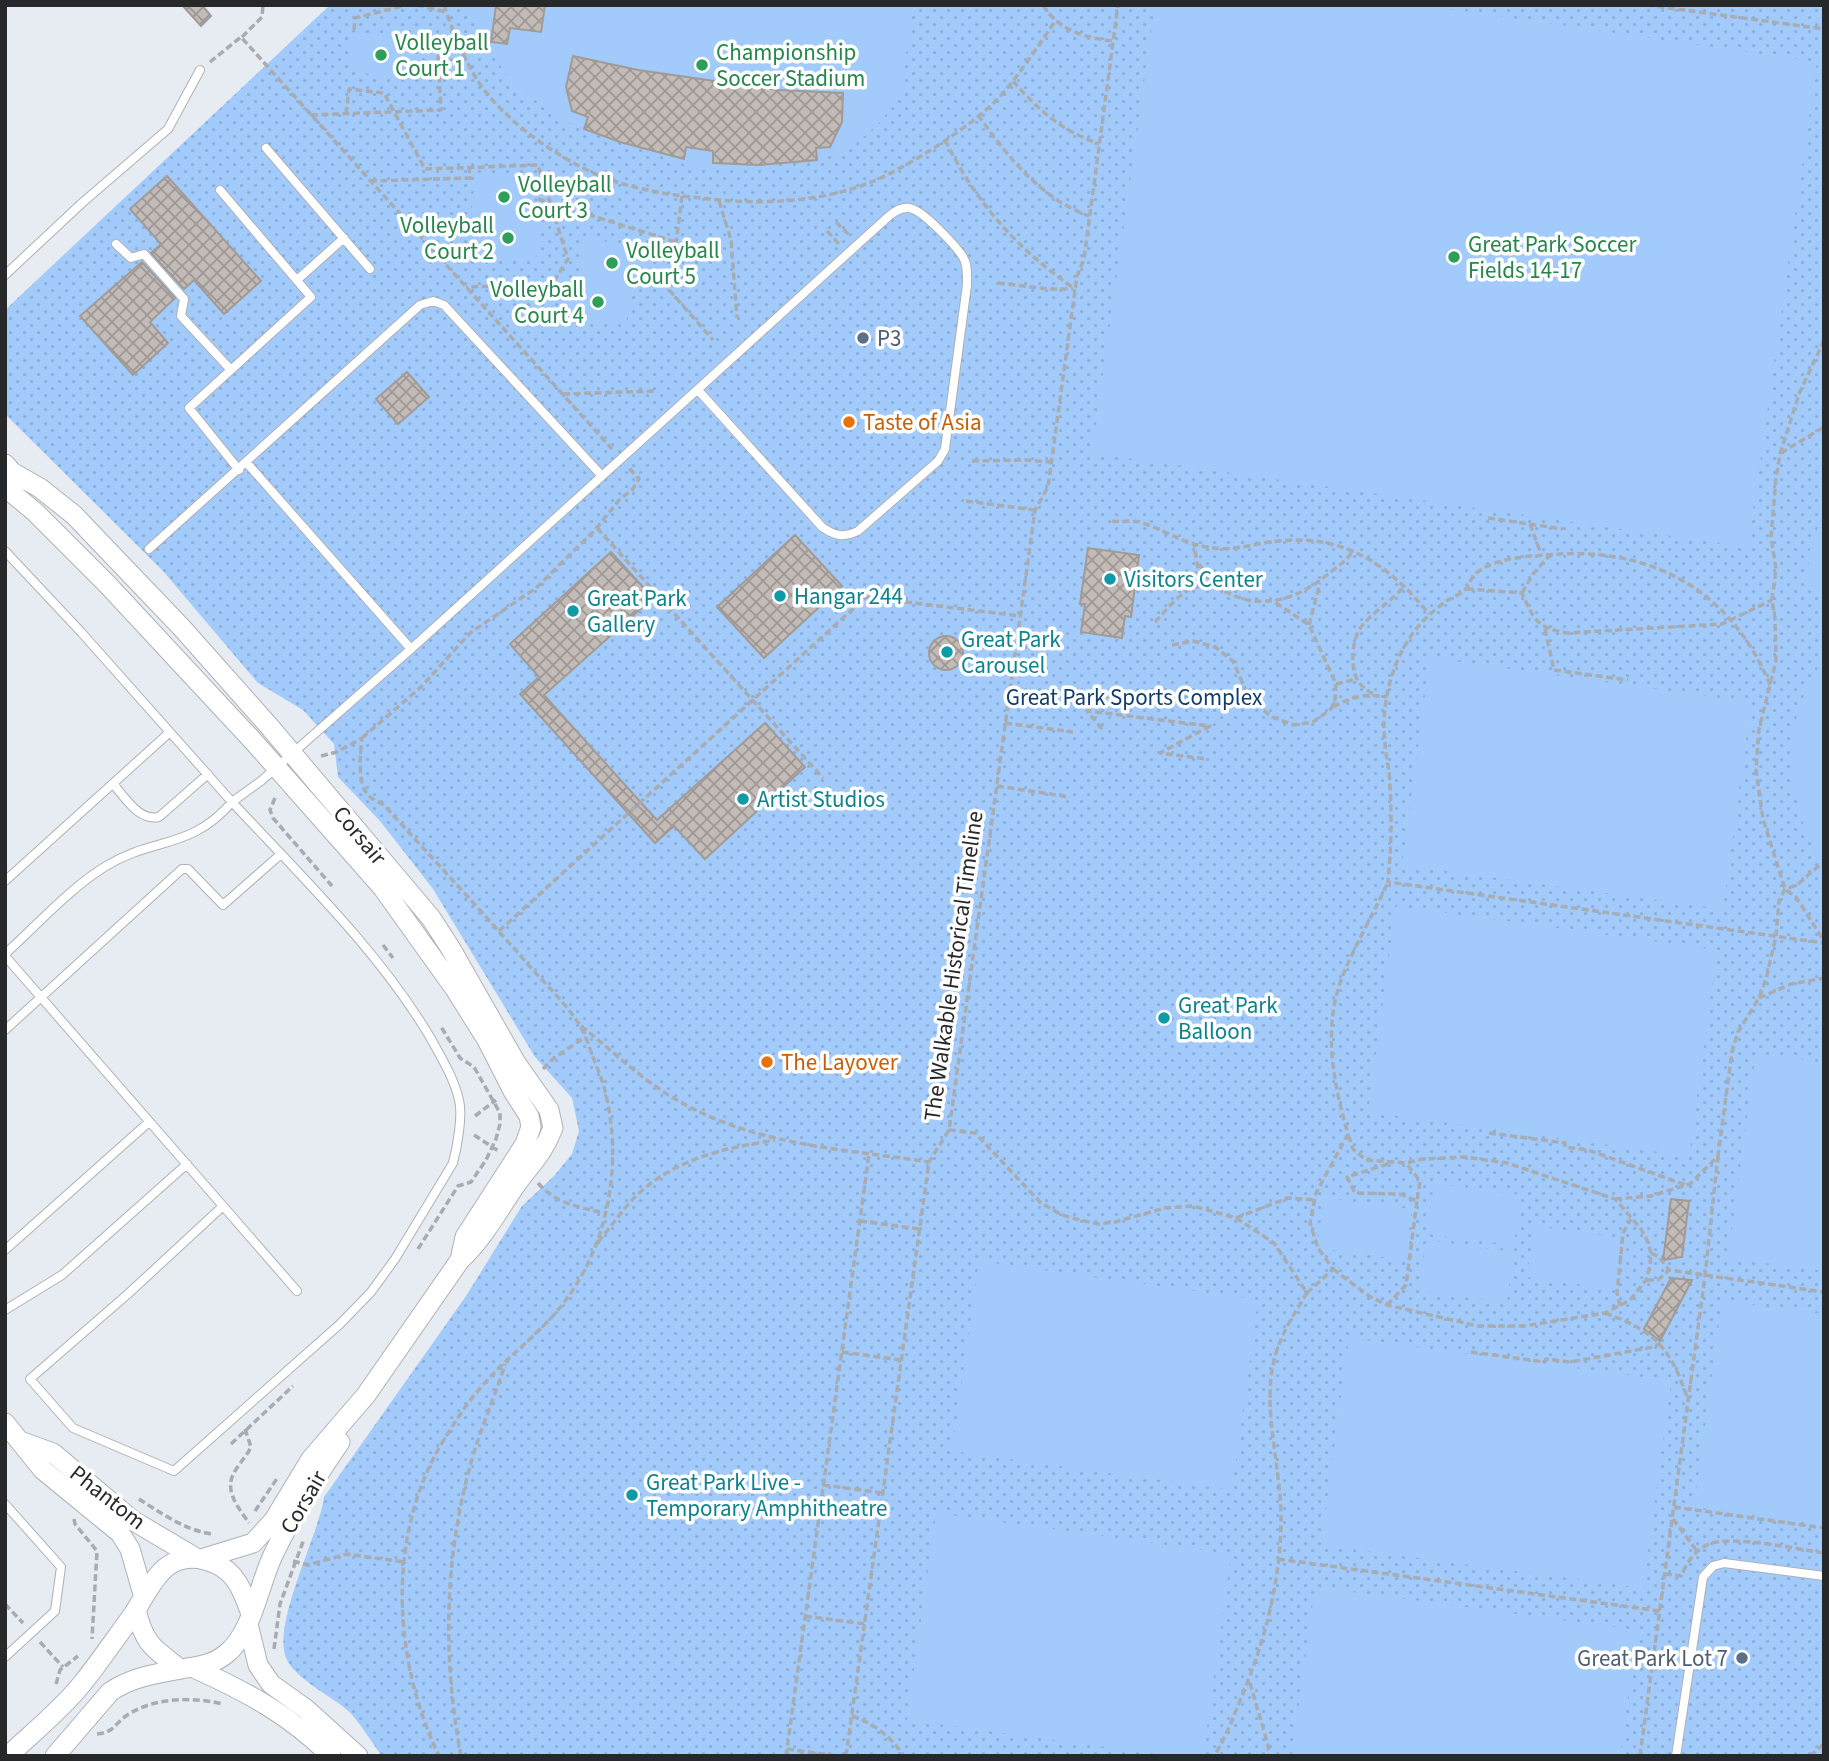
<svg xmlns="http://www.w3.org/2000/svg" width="1829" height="1761" font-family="'Source Sans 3',sans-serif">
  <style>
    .grass { fill: url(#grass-dots) }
    .garden { fill: #a2cbfb }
    .building { fill: url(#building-cross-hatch); stroke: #a19b97; stroke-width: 2 }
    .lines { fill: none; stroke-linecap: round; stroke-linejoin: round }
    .service-casing { stroke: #adb1b7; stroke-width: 10 }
    .tertiary-casing { stroke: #adb1b7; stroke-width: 21 }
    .path { stroke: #a8acb0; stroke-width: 3.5; stroke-dasharray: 7 3.5; stroke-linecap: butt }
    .service { stroke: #fff; stroke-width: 8 }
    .tertiary { stroke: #fff; stroke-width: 19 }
    .leisure-dot { fill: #2e9e5b; stroke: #fff; stroke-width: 2.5 }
    .service-dot { fill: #5c6f8a; stroke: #fff; stroke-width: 2.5 }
    .food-dot { fill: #e8710a; stroke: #fff; stroke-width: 2.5 }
    .culture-dot { fill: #0f9aa8; stroke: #fff; stroke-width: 2.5 }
    .labels { text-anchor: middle; stroke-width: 7; stroke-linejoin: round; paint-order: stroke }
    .leisure-label { font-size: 23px; fill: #27864d; stroke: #fff; text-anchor: start }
    .service-label { font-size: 23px; fill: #4e5e75; stroke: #fff; text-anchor: start }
    .food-label { font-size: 23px; fill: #c56008; stroke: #fff; text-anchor: start }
    .culture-label { font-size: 23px; fill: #0d838f; stroke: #fff; text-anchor: start }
    .park-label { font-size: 23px; fill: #103d6c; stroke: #fff }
    .street-label { font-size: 23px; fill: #26282a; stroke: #fff }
  </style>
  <defs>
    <pattern id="grass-dots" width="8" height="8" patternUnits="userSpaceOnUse" patternTransform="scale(1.75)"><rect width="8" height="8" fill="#a2cbfb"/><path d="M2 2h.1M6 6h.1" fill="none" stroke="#8baed7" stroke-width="1.8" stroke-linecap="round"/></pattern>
    <pattern id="building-cross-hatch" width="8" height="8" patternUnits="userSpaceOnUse" patternTransform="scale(1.75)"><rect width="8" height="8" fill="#c2bbb7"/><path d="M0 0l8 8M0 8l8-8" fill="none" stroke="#9d9895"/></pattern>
  </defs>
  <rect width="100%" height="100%" fill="#e7ecf2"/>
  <path class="grass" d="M330 5H1824V1754L382 1756C372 1743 358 1719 346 1709 329 1695 300 1681 288 1662 268 1630 319 1536 324 1497L466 1296 522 1206 554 1176 572 1154 579 1131 572 1098 535 1057 433 889 380 821 338 777 334 744 303 710 258 683 163 571 5 414V310Z"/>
  <path class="garden" d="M467 5H913L900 98 878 124 848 151 753 169H698L574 126 518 89 481 40Z
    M1155 5H1422L1817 62 1748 547 1092 453Z
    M353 32 414 40 409 79 348 71Z
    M476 173 537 181 532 220 541 222 536 261 474 254 479 214 471 213Z
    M583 239 645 246 641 287H631L626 325 565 318 570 279H578Z
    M1824 511V593L1806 590 1810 549Z
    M1824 657V866C1794 819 1781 754 1802 700 1808 685 1816 671 1824 657Z
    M1430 658 1751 702 1723 909 1402 865Z
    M1396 906 1717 950 1689 1156 1368 1112Z
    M1756 1053 1824 1063V1271L1728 1258Z
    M1434 1183 1521 1195 1514 1245 1427 1234Z
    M1324 1198 1412 1209 1405 1260 1317 1248Z
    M1534 1226 1621 1238 1614 1289 1527 1277Z
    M1426 1240 1513 1252 1507 1303 1419 1291Z
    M979 1261 1258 1300 1232 1490 952 1451Z
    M1722 1301 1824 1314V1525L1694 1507Z
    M1349 1338 1671 1381 1643 1588 1321 1545Z
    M936 1513 1231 1554 1203 1756H1172L907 1720Z
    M1315 1587 1637 1630 1620 1756H1292Z"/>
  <path class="building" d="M182 5H202L211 16 201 26Z
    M496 5H545L541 32 510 28 507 44 491 42Z
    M573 56 638 70 778 90 843 93 842 122 830 147 816 148 817 160 759 165 713 163V151L686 147 684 159 620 142 584 129 588 117 572 111 566 87Z
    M167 176 261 281 224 314 194 280 184 289 151 253 161 244 130 209Z
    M142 262 175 298 150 322 168 343 133 375 80 316Z
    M407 372 429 397 398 424 376 399Z
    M795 535 842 586 764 658 717 607Z
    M1088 548 1139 555 1131 617 1125 616 1122 638 1081 632 1085 604H1080Z
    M611 552 653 598 544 695 635 796 657 820 765 723 805 767 705 859 674 826 655 843 520 694 539 677 510 644Z
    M929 653a17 17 0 1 1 34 0a17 17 0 1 1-34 0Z
    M1671 1199 1689 1201 1682 1257 1663 1260Z
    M1671 1278 1692 1280 1660 1341 1644 1329Z"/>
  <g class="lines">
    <defs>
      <path id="service" d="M266 148 370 269
        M220 190 311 297 189 408 239 470
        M116 244 131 258 144 254 184 299 181 316 231 370
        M5 275 82 203 168 129 200 70
        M297 280 344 238
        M246 462 411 649
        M149 549 420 305 433 301 444 305 602 476
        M5 551 81 632 232 802C191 850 153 837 106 866 70 888 37 925 5 954
        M113 784C126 798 138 821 159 817L208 774
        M5 881 170 732
        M5 956 223 1206
        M5 1030 182 869H188L223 905 281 854
        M5 1250 149 1122
        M297 1291 223 1206 129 1293 30 1379 73 1428 174 1471 340 1324 371 1292 395 1259 453 1163C457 1147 463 1116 459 1100 454 1078 441 1057 430 1037 378 950 301 876 232 802L261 781 411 649 889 216C895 211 901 207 909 208 922 209 956 246 963 257 968 265 967 275 967 285L945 449 938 461 858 531C843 538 835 536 822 527L698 390
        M5 1310 62 1275 187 1164
        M5 1504 61 1567 55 1611 5 1657
        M1676 1756 1703 1577 1713 1566 1724 1563 1824 1576"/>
      <path id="tertiary" d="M5 464 12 472 40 488 74 515 182 628 269 726 431 918 451 949 516 1063 549 1110 553 1128C542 1156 531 1163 515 1186 497 1212 483 1239 460 1260L366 1395 311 1459 274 1520 253 1543 201 1559
        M5 487 35 512 107 584 254 742 382 887 455 989 487 1040 513 1091 529 1116 531 1127 525 1144 465 1237 460 1260
        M5 1423 43 1470 120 1533 130 1549 143 1594
        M20 1441 53 1453 132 1520 196 1558
        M136 1610C145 1645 152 1647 180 1669
        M248 1624 258 1665 271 1684 306 1709 358 1756
        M196 1669C247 1692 290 1715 331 1756
        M8 1756C32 1733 60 1711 81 1685 99 1663 115 1639 132 1616 150 1590 162 1549 205 1560 234 1567 242 1588 251 1614
        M55 1756 110 1692C130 1678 153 1674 176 1670 195 1666 210 1667 226 1654 253 1633 259 1583 274 1553 293 1514 315 1478 340 1442"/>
    </defs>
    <use href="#service" class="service-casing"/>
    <use href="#tertiary" class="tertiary-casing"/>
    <path class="path" d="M417 5 446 12
      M444 5C452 30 463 56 476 78 504 123 570 168 620 183 649 192 679 196 709 199 764 205 825 202 876 180 911 165 980 121 1003 93 1023 70 1039 44 1056 20
      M1043 5C1058 30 1085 38 1113 41
      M1647 5 1824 29
      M354 30 355 18 406 5
      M242 37 262 17 263 5
      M210 62 241 37 612 449
      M1013 81C1039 111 1061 130 1099 144
      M346 114 349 89 384 93 425 169 538 165 568 259 552 284 466 287
      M311 115 441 110 438 57 441 39
      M978 115C1008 157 1040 198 1089 216
      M945 140C977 204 1016 248 1075 289
      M370 181 470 178 469 167
      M682 196 670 291 713 340
      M538 199 676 242
      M719 201 731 240 737 318
      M836 222 849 235
      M827 231 840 245
      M998 283 1049 289H1073
      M1824 340 1799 394 1780 454 1776 478 1771 537 1776 569 1772 600 1775 619 1776 661 1759 729 1756 770 1763 819 1785 889 1796 897 1824 941
      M563 394 655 391
      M1781 453 1824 427
      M972 461 1027 460 1051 462
      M966 501 1035 510
      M1488 518 1563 529
      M1112 521C1123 523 1132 519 1143 523 1169 532 1185 545 1214 548 1235 551 1256 543 1278 541 1345 534 1389 565 1429 614
      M1530 524 1541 554
      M597 528 823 778
      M1199 564 1215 587
      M1191 588 1198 569 1194 545
      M1467 589 1522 593C1534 620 1537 628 1567 633L1722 624 1772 600
      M1522 593 1533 574 1549 556
      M1155 622C1167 610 1179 592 1196 587 1214 582 1231 597 1248 600 1281 606 1308 591 1332 571 1340 565 1347 560 1352 552
      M1309 625 1320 583
      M1545 629 1554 670 1628 680
      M1172 645 1193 641 1215 647 1233 661 1246 691 1254 702 1272 717 1294 725 1313 722 1331 709 1335 700 1336 684 1309 625 1273 601
      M1336 684 1357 679
      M1770 685C1733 594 1657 549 1560 554 1535 556 1494 556 1474 575 1470 579 1470 585 1466 589 1461 594 1453 597 1448 600 1432 611 1417 625 1407 642 1389 672 1381 709 1385 744 1386 758 1390 772 1390 786 1392 819 1391 850 1388 882L1824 943
      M1373 694C1366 690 1361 686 1357 679 1350 666 1352 639 1361 627 1374 611 1392 601 1405 585
      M1333 707C1351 697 1366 693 1387 697
      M1088 709 1107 696
      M1005 723 1073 732
      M1102 729 1087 711 1210 726 1160 753 1206 759
      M362 738 421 687 470 633 536 588 594 531 620 499 632 490 639 479 629 468
      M321 756 337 752 362 738C360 753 357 785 369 796 373 800 380 802 384 805 431 857 479 908 525 961 543 982 564 1001 579 1024 585 1033 588 1045 592 1054 596 1066 602 1078 605 1091 623 1161 609 1243 565 1301 540 1335 503 1359 477 1392 465 1406 455 1422 445 1438 386 1532 392 1658 439 1756
      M997 786 1070 797
      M275 798 270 810 273 818 332 886
      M499 931 866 597 1020 616
      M383 945 393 958
      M1759 998 1791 984 1824 978
      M581 1026C614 1052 646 1084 684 1104 760 1146 845 1149 929 1162
      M543 1069 554 1058 585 1037
      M475 1116 496 1100
      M949 1130 975 1133 1041 1203 1060 1214 1072 1218 1098 1224 1115 1222 1165 1208 1193 1206 1236 1218 1274 1243 1307 1293C1293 1315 1278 1339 1273 1365 1263 1410 1281 1469 1281 1518 1281 1579 1265 1642 1241 1698 1233 1718 1226 1737 1214 1756
      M1489 1133 1565 1143V1147L1588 1150 1686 1185
      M474 1135 500 1152
      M1388 1164 1347 1177 1355 1193 1400 1194 1417 1201 1420 1181 1406 1163
      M538 1183C556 1204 579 1207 604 1213
      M1615 1199 1651 1196 1690 1184 1718 1156 1732 1052 1738 1032 1759 998 1766 979 1776 936 1779 901 1785 889 1797 885 1822 863
      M1236 1218 1288 1198 1316 1200
      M860 1221 919 1229
      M598 1242C611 1227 622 1210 636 1196 674 1159 725 1148 775 1140
      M418 1249 458 1186 471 1182 486 1160 496 1139 500 1124V1113L474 1067 460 1058 440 1025
      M1651 1253 1659 1257 1669 1270
      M1333 1269 1369 1296 1387 1305 1478 1326H1524L1605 1313 1630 1300 1646 1280 1650 1266 1651 1253 1647 1240 1641 1229 1615 1199 1507 1163 1466 1157 1423 1159 1406 1163 1366 1160 1353 1149 1348 1134
      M1647 1280H1658L1669 1270 1824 1292
      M1307 1293 1333 1269 1318 1248 1310 1223 1316 1193 1348 1134C1333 1082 1322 1027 1343 975 1356 943 1374 913 1388 882
      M1387 1305 1406 1285 1417 1201
      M1620 1306 1617 1293 1623 1233 1631 1219
      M1605 1313C1657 1332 1671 1349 1688 1400
      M842 1352 901 1360
      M1471 1352 1545 1362 1546 1359 1570 1362 1654 1347 1660 1343
      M245 1429 251 1447C247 1456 240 1462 235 1471 223 1490 238 1507 249 1523
      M231 1444 293 1386
      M823 1485 883 1493
      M139 1499C161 1513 186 1531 213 1534
      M1674 1507 1824 1528
      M255 1511 278 1477
      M74 1519 75 1524 97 1551 92 1639
      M1673 1519 1697 1551
      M1278 1559 1660 1611
      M293 1561 308 1565 347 1554 404 1562
      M1665 1574 1681 1576C1687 1563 1694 1550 1709 1544 1732 1535 1797 1549 1824 1553
      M5 1604 23 1623
      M805 1616 865 1624
      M40 1642 63 1667
      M274 1649 280 1604 304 1539
      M1250 1683 1268 1745 1269 1756
      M56 1684 60 1670 78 1656
      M852 1716C875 1724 890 1736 904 1756
      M97 1734C116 1732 114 1723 129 1714 156 1697 193 1697 223 1704
      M787 1749 837 1756
      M461 1756C443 1661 444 1564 469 1470 478 1434 494 1400 505 1364
      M786 1756 869 1154
      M846 1756 929 1162 949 1130 1035 510 1048 487 1077 276 1084 259 1118 5
      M1004 1756H1040
      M1640 1756 1705 1276 1718 1156
      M1810 1756 1824 1744"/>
    <use href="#service" class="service"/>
    <use href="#tertiary" class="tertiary"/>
  </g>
  <g class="leisure-dot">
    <circle cx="381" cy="55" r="7"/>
    <circle cx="702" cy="65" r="7"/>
    <circle cx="504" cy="197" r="7"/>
    <circle cx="508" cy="238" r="7"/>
    <circle cx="1454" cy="257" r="7"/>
    <circle cx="612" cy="263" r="7"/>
    <circle cx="598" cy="302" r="7"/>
  </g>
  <g class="service-dot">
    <circle cx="863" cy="338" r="7"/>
    <circle cx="1742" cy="1658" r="7"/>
  </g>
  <g class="food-dot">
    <circle cx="849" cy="422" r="7"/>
    <circle cx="767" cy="1062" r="7"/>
  </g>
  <g class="culture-dot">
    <circle cx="1110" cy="579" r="7"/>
    <circle cx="780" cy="596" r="7"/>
    <circle cx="573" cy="611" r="7"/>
    <circle cx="947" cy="652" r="7"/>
    <circle cx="743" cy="799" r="7"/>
    <circle cx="1164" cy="1018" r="7"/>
    <circle cx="632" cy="1495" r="7"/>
  </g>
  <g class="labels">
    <g class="leisure-label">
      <text x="395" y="50">Volleyball<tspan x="395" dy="26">Court 1</tspan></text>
      <text x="716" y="60">Championship<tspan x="716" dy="26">Soccer Stadium</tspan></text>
      <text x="518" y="192">Volleyball<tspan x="518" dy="26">Court 3</tspan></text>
      <text x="494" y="233" text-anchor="end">Volleyball<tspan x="494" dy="26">Court 2</tspan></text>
      <text x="1468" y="252">Great Park Soccer<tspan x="1468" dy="26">Fields 14-17</tspan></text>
      <text x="626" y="258">Volleyball<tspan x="626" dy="26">Court 5</tspan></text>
      <text x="584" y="297" text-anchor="end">Volleyball<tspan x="584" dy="26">Court 4</tspan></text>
    </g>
    <g class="service-label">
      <text x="877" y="346">P3</text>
      <text x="1728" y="1666" text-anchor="end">Great Park Lot 7</text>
    </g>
    <g class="food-label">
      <text x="863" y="430">Taste of Asia</text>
      <text x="781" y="1070">The Layover</text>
    </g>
    <g class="culture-label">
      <text x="1124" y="587">Visitors Center</text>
      <text x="794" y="604">Hangar 244</text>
      <text x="587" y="606">Great Park<tspan x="587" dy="26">Gallery</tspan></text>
      <text x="961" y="647">Great Park<tspan x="961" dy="26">Carousel</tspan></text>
      <text x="757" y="807">Artist Studios</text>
      <text x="1178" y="1013">Great Park<tspan x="1178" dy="26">Balloon</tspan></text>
      <text x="646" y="1490">Great Park Live -<tspan x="646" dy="26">Temporary Amphitheatre</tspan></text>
    </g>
    <g class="park-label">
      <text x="1134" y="705">Great Park Sports Complex</text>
    </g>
    <g class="street-label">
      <text transform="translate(360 835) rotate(50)" y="8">Corsair</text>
      <text transform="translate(953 966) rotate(-82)" y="8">The Walkable Historical Timeline</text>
      <text transform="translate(108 1497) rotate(38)" y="8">Phantom</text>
      <text transform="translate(303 1502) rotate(-60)" y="8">Corsair</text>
    </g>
  </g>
  <rect width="1829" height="1761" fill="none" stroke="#26282a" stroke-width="14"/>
</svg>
